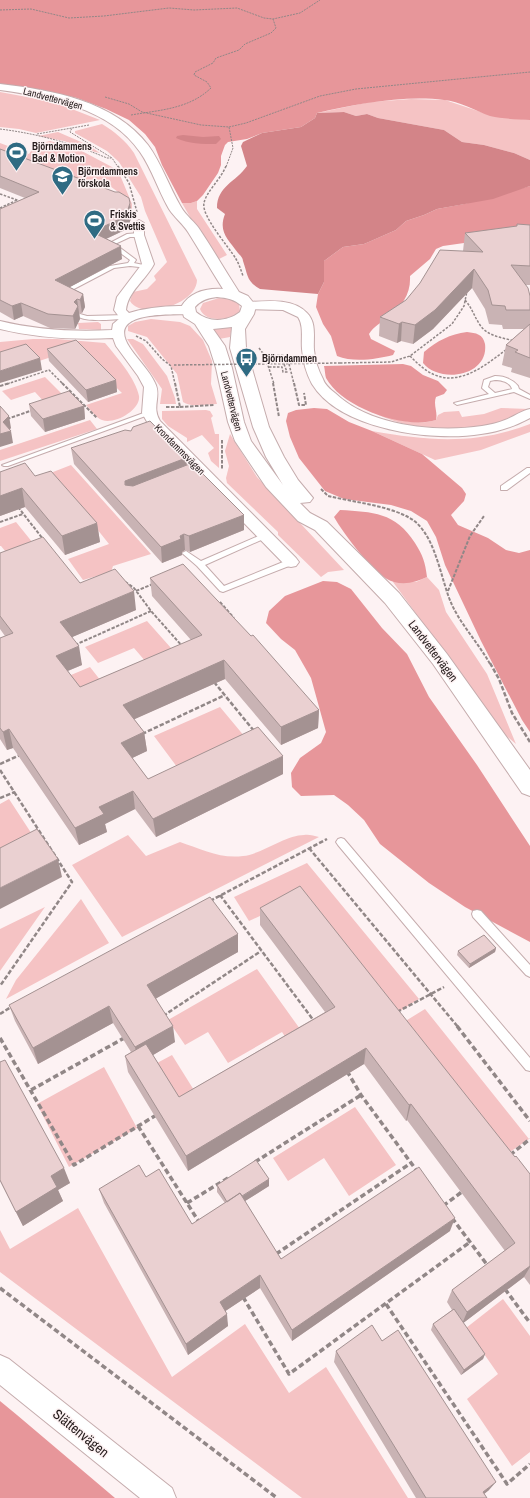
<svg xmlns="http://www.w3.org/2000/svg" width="530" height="1498" font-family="'Archivo Narrow',sans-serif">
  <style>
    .green { fill: #f5c3c4 }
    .forest { fill: #e7969a }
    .water { fill: #d38488 }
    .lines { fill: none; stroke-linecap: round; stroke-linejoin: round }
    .service-casing { stroke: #c5acad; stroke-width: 2 }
    .minor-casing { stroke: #c5acad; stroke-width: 2 }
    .tertiary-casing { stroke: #c5acad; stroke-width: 2 }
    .path-far4 { stroke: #918787; stroke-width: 1; stroke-dasharray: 2 1; stroke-linecap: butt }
    .path-far3 { stroke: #918787; stroke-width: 1.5; stroke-dasharray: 2.5 1.5; stroke-linecap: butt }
    .path-far2 { stroke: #918787; stroke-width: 2; stroke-dasharray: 3.5 1.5; stroke-linecap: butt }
    .path-far1 { stroke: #918787; stroke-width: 2.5; stroke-dasharray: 4.5 2; stroke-linecap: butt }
    .path { stroke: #918787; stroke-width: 3.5; stroke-dasharray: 5.5 3; stroke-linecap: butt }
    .service { fill: #fff; fill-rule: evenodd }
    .minor { fill: #fff; fill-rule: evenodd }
    .tertiary { fill: #fff; fill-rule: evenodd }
    .path-bridge { stroke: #918787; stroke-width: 1.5; stroke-dasharray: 2.5 1.5; stroke-linecap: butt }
    .wall { fill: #c9b3b4 }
    .shaded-wall { fill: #a49292 }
    .building { fill: #ead0d1; stroke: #a49292 }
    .labels { text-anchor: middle; stroke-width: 3; stroke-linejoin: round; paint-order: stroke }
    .far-street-label { font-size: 10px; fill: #251c1c; stroke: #fdf2f3 }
    .far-poi-label { font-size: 10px; font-weight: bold; fill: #251c1c; stroke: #fdf2f3; text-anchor: start }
    .street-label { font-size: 12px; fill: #251c1c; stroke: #fdf2f3 }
    .near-street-label { font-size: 14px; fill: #251c1c; stroke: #fdf2f3 }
  </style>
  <rect width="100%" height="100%" fill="#fdf2f3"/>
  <path class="green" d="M0 92 54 102 100 120 36 133 19 129 0 127Z
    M411 99 445 100 493 116 530 120V160L514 153 484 145 462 142 444 130 378 118 367 114 356 116 344 112 317 113 370 102Z
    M102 124C115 132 125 140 134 153L197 280C197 304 142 321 130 301L133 292 147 289 156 280 154 276 167 262 145 211 141 197 119 162 107 151 75 133V131Z
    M58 132 88 145 100 153 95 152 64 141 38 136Z
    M50 141 78 149 112 167 120 175 132 204V212H127L118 192 110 186 91 194 0 160V143L29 154 35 145Z
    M197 201V209L227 255 215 261 182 203H191Z
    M219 298 231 299 239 304 240 311C231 321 205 323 200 309L203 303Z
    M151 319 180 322 190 326 203 340 212 361 211 384 217 404C207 404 191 408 183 402L177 374 147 337 128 331V326L135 322Z
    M98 322 101 324V330L79 329 78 323Z
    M232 326 230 337 219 339 210 328Z
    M33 339H57L105 343C116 356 136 379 139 396 141 410 114 425 102 420 96 418 91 410 86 405L122 393 76 349 36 362 0 361V342Z
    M127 339H133L143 344 167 376 175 398 176 404H160L162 389Z
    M45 377 66 398 47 405 35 392 11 400 2 391Z
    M501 408 529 409C488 439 420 434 376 414 396 419 417 426 436 420L438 415 444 412 459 411 462 417 484 414Z
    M206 410 210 411 213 416 211 418 215 434H219V468L211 461 208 453 214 448 202 435 187 442V438L168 426 162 419V411Z
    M90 420 97 429 0 461V450Z
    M530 424V432L481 450 435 460 372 431C429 441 475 445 530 424Z
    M230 434 257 477 344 570 328 572 321 577 278 535V532L227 483 226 478 229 466 225 451Z
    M71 465 151 554 113 566 111 572 83 580 68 559 109 544 61 484 12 488Z
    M16 522 41 553 15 563 1 546H0V528Z
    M427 577 439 590 446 612 487 674 516 744 503 733 393 582H416Z
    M147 621 179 657 152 669 134 648 98 663 85 647Z
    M90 667 108 690 76 704 59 680Z
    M220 707 250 743 183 775 154 736Z
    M9 799 39 845 0 862V804Z
    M128 835 146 856 180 842C201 849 220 859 243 856 262 854 286 835 304 835 309 834 314 836 319 837L122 937 72 865Z
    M307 863 419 999 392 1016 301 897 249 921 234 897Z
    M81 899 109 943 6 999 16 980Z
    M45 907 0 971V929Z
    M257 969 300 1029 286 1038 282 1032 228 1063 208 1032 185 1045 168 1020Z
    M425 1009 529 1139 501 1158 399 1025Z
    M172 1055 197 1095 168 1111 144 1070Z
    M104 1067 137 1128 69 1167 37 1104Z
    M355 1107 396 1165 349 1196 324 1158 288 1181 273 1158Z
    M78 1208 172 1377 245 1324 289 1393 326 1367 408 1498H302L0 1272V1230L10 1249Z
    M503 1299 530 1336V1452L512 1466 467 1399 498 1374 466 1328Z"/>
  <path class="forest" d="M0 0H530V120C517 119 502 119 490 116 476 111 459 101 444 100 405 95 355 104 317 113L315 118 301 127 262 133 247 139 228 142 225 145 221 156V165L218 173 203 195 197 201 191 203H182L162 165 155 147 145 134 129 120 106 109 77 98 43 90 0 84Z
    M530 186V241L499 238 443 246 436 249 430 259 410 276C411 294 402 306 388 317 381 323 374 326 369 334L371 339 395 351 393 355C377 359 354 363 337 356L331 336 323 324 316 307 318 294 324 282V261L343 247 364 244 396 230 406 221 424 215 437 209 464 204Z
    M467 332C476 333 483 334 485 344 489 376 440 384 423 363L424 352C437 341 450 334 467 332Z
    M403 364 411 366 423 375 438 381 447 390 444 394 436 397C433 405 438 412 436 420 406 430 342 408 326 378 325 375 325 370 324 366Z
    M314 408 327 409 349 422 372 431 422 454 462 488 466 494 464 501 451 515 458 525 488 538 506 550 519 553 530 550V732L522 720 481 641 445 565 436 537 427 521 411 511 391 505 344 499 325 491 299 458 290 437 286 421 288 413 296 410Z
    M340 510C373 512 395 512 415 543 423 556 425 561 427 577 416 582 406 585 394 582 376 578 343 533 334 517Z
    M323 581 337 582 351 589 382 628 407 654 429 697 477 765 530 846V942L465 907 429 883 380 844 364 820 348 805 334 795 301 796 292 787 291 773 300 758 321 743 326 732 311 678 295 650 281 639 266 623 269 611 285 596Z
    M0 1401 17 1415 115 1498H0Z"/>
  <path class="water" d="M344 112 356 116 367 114 378 118 444 130 462 142 484 145 514 153 530 160V186L493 199 437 209 424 215 406 221 396 230 371 241 364 244 343 247 324 261V282L318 294 260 289C246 281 248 275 243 261 243 258 240 255 238 253 228 239 218 232 225 214L217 208C217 186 236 182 247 166L241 146 243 142 262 133 301 127 315 118 317 113Z
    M183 135 203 137 219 136 221 139 216 144C202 144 189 144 176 138L177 136Z"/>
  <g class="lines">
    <defs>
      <path id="service" d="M127 234 139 233 142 235 139 237H130L115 244 135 259 136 260 134 263 148 266V268L130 266 114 268 72 290H68V288L110 266 128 263 130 260 108 244Z
        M80 314 87 316 126 315 129 317 126 319C113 319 87 323 77 316Z
        M495 376C504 376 512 379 518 386L519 389 530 395V399L514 392 457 405 454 403 489 394 482 388 484 380ZM495 380C501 380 510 382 512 389L495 393 488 387 490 381Z
        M149 411 151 412V414L8 466H4L2 465Z
        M527 468H530V473L507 490H501V486Z
        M263 534H266L270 536 205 565 224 586 288 560H294L295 562 294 564 223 592 220 591 197 566 182 553 186 551 201 561Z
        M341 838 344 839 530 1058V1071L526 1070 338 845 336 842 338 839Z
        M477 910 481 911 530 965V977L526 975 473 917 472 914 473 911Z"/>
      <path id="minor" d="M139 220 144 223V235L154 264C146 280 128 291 126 310L129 313C143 308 178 304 192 307L194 310 192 313 188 314C167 315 105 311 130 348 138 360 149 370 155 383 162 396 151 407 160 421L296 558 299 562 296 566 291 567 286 566 150 427 142 413 144 387 138 376 116 346 113 338C75 340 37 338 0 329V321C37 330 74 332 112 330L113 324 120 318 114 310 117 297 142 264 134 235V223Z
        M249 302C267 301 293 298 307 313 317 323 313 338 314 350 315 360 318 370 323 379 325 385 330 389 335 393 369 426 436 433 482 426 489 425 498 423 505 420 513 417 521 411 530 409V418C515 426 499 432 481 434 433 442 340 430 312 384 306 373 303 361 302 349 301 338 304 326 298 317L283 310 245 309 243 306 245 303Z
        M0 1355 9 1359 172 1488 176 1498H140L0 1385Z"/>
      <path id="tertiary" d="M0 84C52 90 114 101 148 145 162 164 169 187 181 207 186 216 195 222 200 230 214 251 226 272 239 292L248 296 256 306 254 314 245 329 246 348 269 427 284 457 298 480 313 498 310 502 300 503 310 513 327 522 399 593 447 654 530 770V796L522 793 433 664 385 603 315 530 298 521 266 487 235 441 228 422 216 368 209 346 195 324 184 317 181 307C190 292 206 288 223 289 211 270 200 251 188 232 183 224 174 217 169 209 158 190 152 169 140 152 110 108 49 97 0 90ZM217 297C227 298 234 299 242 306L240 312C227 322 209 323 196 312L195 307C201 300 208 298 217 297ZM232 327 230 348 253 427 266 457 283 485 251 441 244 422 232 368 225 346 213 329Z"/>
    </defs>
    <use href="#service" class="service-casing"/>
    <use href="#minor" class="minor-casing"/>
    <use href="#tertiary" class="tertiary-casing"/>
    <path class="path-far4" d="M0 10 31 9 69 18 104 16 169 8 194 10 237 8 264 18 273 19 300 13 320 0
      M105 97 129 104 142 112 201 125 229 127 233 148 226 167
      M131 115C160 110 189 109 211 88L207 82 194 75 195 72 213 63 216 58 239 50 245 44 271 33 276 28 273 19
      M89 125 72 128 70 132 112 158 118 167
      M229 127 246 123 320 96 356 89 530 72
      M0 129C39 134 71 143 107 158H111
      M37 134 72 128"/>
    <path class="path-far3" d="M118 166 129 183 137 212
      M226 166C221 179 206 192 204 203 201 216 229 247 236 259 239 264 241 270 243 276
      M0 194 20 201
      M0 208 17 200
      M465 300C472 308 474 316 480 325 487 336 503 338 515 341
      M136 336 146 341 162 359 171 366 175 384
      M259 348 265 356 274 384
      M265 356 281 355 293 358
      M410 356C417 363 425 371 435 375 461 386 487 364 507 349
      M340 363 391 362 410 356 452 324 464 306 467 291
      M289 364 294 384
      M269 367H282L283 372H287L284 364
      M7 384 49 370 63 384"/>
    <path class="path-far2" d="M62 383 97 418
      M273 383 279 417
      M294 383 299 405H306L304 393
      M0 386 10 383
      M166 407H180L175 383
      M180 407 214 405
      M7 419 33 410
      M222 440V469
      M321 489 328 496C353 502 385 505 408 517 436 531 440 579 452 605 462 626 479 644 490 664
      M18 507 43 539
      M0 522 23 514
      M121 579 134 588 151 611 183 647
      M136 591 153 584
      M448 591 470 536 484 516
      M220 602 234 618
      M75 645 151 611"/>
    <path class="path-far1" d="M490 663 499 679 512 713 530 742
      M214 682 254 731
      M142 734 225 695
      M0 764 20 755
      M0 770 72 882 0 986
      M0 798 15 792
      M309 848 458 1027
      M220 895 314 1021
      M210 901 327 839
      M397 1012 444 987
      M0 1014 11 1007
      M163 1016 261 951"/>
    <path class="path" d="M457 1026 530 1121
      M0 1038 74 1165 158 1114
      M347 1071 361 1095 417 1171
      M31 1090 126 1037
      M138 1126 199 1222
      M510 1155 530 1139
      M255 1162 361 1095
      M187 1203 228 1178
      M443 1206 463 1191
      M452 1218 488 1266
      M276 1254 411 1163
      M0 1288 277 1498
      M505 1289 530 1323
      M243 1297 289 1374 470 1242
      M386 1304 507 1484 530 1464"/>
    <use href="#service" class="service"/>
    <use href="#minor" class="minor"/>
    <use href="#tertiary" class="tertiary"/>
    <path class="path-bridge" d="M174 365 340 363"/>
  </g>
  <path class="wall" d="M0 149 132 216 127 229 106 239 122 259 69 287 83 294 85 307 82 313H79L80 319 75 329 50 328 23 316 14 320 0 312V209L25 198 0 188Z
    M530 225V285H525L530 296V378L511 372 512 368 502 365 506 345 524 329H503L502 325 489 324 485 309 472 288 433 329 413 344 401 341 397 343 379 336 380 317 406 300 463 251 465 233Z
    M47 349 116 380 117 392 88 402 49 361Z
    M29 404 84 406 85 419 45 432 31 416Z
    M71 448 186 458 187 465 244 515V530L190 552 185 550 182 552V555L162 563 74 464Z
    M0 472 35 476 97 523 100 542 65 555 25 507 0 516Z
    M0 553 80 583 136 610 72 637 82 665 68 671 80 687 191 640 152 596 150 578 319 710 318 728 281 745 225 679 134 719 144 732 147 751 132 758 148 779 283 774 156 837 135 809 105 824 107 832 79 845 13 748 7 750 0 739V638L5 636 0 629Z
    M260 908 515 1157 530 1174V1285L524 1277 463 1323 485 1354 483 1359 461 1375 431 1330 433 1324 452 1310 447 1302 452 1290 505 1251 407 1120 406 1121 364 1064 188 1171 128 1072 125 1056 131 1052 113 1023 38 1064 15 1021 9 1005 238 934V952L156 998 175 1042 153 1055 179 1097 325 1012 260 925Z
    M496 948 495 952 469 968 457 955 458 951Z
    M0 1062 70 1183 58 1190 63 1201 23 1226 0 1181Z
    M146 1177 192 1224 225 1203 217 1192V1185L269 1179V1186L245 1201 281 1259 450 1231 292 1341 260 1288 225 1311 228 1326 188 1355 104 1203 99 1189Z
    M382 1341 489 1490 484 1494 487 1498H416L334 1362 336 1351Z"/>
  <path class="shaded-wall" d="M130 203 132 216 127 229 93 245 92 232Z
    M121 246 122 259 57 294 55 280Z
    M474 269 472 288 433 329 413 344 415 325Z
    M83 294 85 307 82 313 80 300Z
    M77 299 80 319 75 329 73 316 74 302Z
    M21 303 23 316 14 320 12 306Z
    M402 322 401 341 397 343 399 324Z
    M40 358 42 370 0 383V371Z
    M116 380 117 392 88 402 86 390Z
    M84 406 85 419 45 432 43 419Z
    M9 416 11 428 8 432 11 431 13 443 0 447V434L3 422Z
    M186 458 187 473 127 501 125 481Z
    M22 488 25 507 0 516V496Z
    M244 515V530L190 552 189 536Z
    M97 523 100 542 65 555 62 536Z
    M184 534 185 550 182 552V555L162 563 161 547Z
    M134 591 136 610 63 641 60 622Z
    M79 646 82 665 60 674 56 656Z
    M224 660 225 679 126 723 123 705Z
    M319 710 318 728 281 745V727Z
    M9 729 13 748 7 750 3 732Z
    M144 732 147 751 124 762 121 743Z
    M283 756V774L156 837 153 819Z
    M133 791 135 809 105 824 107 832 79 845 75 828 99 807Z
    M58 859 62 877 0 909V888Z
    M238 934V952L150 1002 147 985Z
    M496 948 495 952 469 968 470 964Z
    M109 1006 113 1023 38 1064 33 1048Z
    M173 1026 175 1042 138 1064 135 1047Z
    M366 1048 364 1064 188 1171 186 1156Z
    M411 1104 407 1120 406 1121 409 1105Z
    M64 1168 70 1183 58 1190 63 1201 23 1226 16 1212 51 1176Z
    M269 1179V1186L229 1211V1205Z
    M455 1218 450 1231 292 1341V1330Z
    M530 1266V1267L524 1277 462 1324 467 1312Z
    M260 1275V1288L221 1314 220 1302Z
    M227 1314 228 1326 188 1355 186 1344Z
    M485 1354 483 1359 461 1375 464 1370Z
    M496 1482 489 1490 479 1498 483 1492Z"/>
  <path class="building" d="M0 149 115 192H119L129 198 130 203 126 216 92 232 121 246 55 280 83 294 80 300 77 299 74 302 78 306 73 316 48 314 21 303 12 306 0 300V209L39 192 0 176Z
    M517 224 530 225V266L511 265 528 288 530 296V310H506L505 306 492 305 488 290 474 269 435 310 415 325 402 322 399 324 380 317 406 300 420 283 440 250 483 252 465 233 517 226Z
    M530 324V358L515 352 518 350 506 345Z
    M76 340 116 380 86 390 47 349Z
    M26 344 40 358 0 371V352Z
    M69 391 84 406 43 419 29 404Z
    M0 406 9 416 3 422 11 431 0 434Z
    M150 421 186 458 125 481V485L133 486 192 463 244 515 189 536 184 534 180 536 181 539 161 547 71 448 125 430 131 431 133 427Z
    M25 463 35 476 51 471 97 523 62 536 22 488 0 496V472Z
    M43 537 80 583 115 569 134 591 60 622 79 646 56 656 80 687 202 635 150 578 183 564 251 636 253 635 319 710 281 727 224 660 123 705 144 732 121 743 148 779 258 727 283 756 153 819 133 791 99 807 104 814 75 828 9 729 3 732 0 728V638L13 633 0 616V553Z
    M37 829 58 859 0 888V848Z
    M300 886 515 1157 516 1156 530 1174V1266L467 1312 452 1290 515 1243 411 1104 409 1105 366 1048 186 1156 125 1056 146 1044 179 1097 335 1007 260 908Z
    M210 897 238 934 147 985 173 1026 135 1047 109 1006 33 1048 9 1005Z
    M484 935 496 948 470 964 458 951Z
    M5 1060 64 1168 51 1176 57 1187 16 1212 0 1180V1062Z
    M256 1160 269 1179 242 1196 240 1193 227 1202 217 1185Z
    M139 1165 146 1177 159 1169 192 1224 240 1193 281 1259 419 1167 455 1218 292 1330 260 1275 220 1302 227 1314 186 1344 99 1189Z
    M454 1309 485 1354 464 1370 433 1324Z
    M372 1325 382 1341 398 1330 496 1482 483 1492 487 1498H426L336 1351Z"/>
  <defs>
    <symbol id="stadium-pin" viewBox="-11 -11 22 30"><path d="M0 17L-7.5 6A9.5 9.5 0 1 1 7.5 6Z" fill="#2f6b83" stroke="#fdf2f3"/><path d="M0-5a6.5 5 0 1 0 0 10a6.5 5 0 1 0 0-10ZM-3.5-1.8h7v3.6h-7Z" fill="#fff"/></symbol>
    <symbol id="school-pin" viewBox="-11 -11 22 30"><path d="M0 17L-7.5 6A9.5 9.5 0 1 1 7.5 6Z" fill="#2f6b83" stroke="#fdf2f3"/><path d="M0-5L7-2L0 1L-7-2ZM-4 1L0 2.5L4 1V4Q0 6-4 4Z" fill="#fff"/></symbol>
    <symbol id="bus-pin" viewBox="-11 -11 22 30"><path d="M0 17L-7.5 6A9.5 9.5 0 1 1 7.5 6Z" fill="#2f6b83" stroke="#fdf2f3"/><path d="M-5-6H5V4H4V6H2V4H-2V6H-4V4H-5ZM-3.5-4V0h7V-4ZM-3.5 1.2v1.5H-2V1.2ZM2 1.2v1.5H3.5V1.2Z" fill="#fff"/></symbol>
  </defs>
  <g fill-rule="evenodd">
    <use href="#stadium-pin" x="4" y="140" width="25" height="34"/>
    <use href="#school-pin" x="50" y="164" width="25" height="34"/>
    <use href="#stadium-pin" x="82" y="208" width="25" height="34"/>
    <use href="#bus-pin" x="234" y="346" width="25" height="34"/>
  </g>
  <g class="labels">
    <g class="far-street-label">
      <text transform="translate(53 98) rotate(15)" y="4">Landvettervägen</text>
      <text transform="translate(232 401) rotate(76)" y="4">Landvettervägen</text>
      <text transform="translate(180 449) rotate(45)" y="4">Krondammsvägen</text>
    </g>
    <g class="far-poi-label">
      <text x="32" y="150">Björndammens<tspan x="32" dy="12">Bad &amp; Motion</tspan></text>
      <text x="78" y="175">Björndammens<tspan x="78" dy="12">förskola</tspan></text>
      <text x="110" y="218">Friskis<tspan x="110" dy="12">&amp; Svettis</tspan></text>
      <text x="262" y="362">Björndammen</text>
    </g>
    <g class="street-label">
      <text transform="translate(433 651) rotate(53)" y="4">Landvettervägen</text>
    </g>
    <g class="near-street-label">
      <text transform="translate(81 1433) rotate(39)" y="5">Slättenvägen</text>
    </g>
  </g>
</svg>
